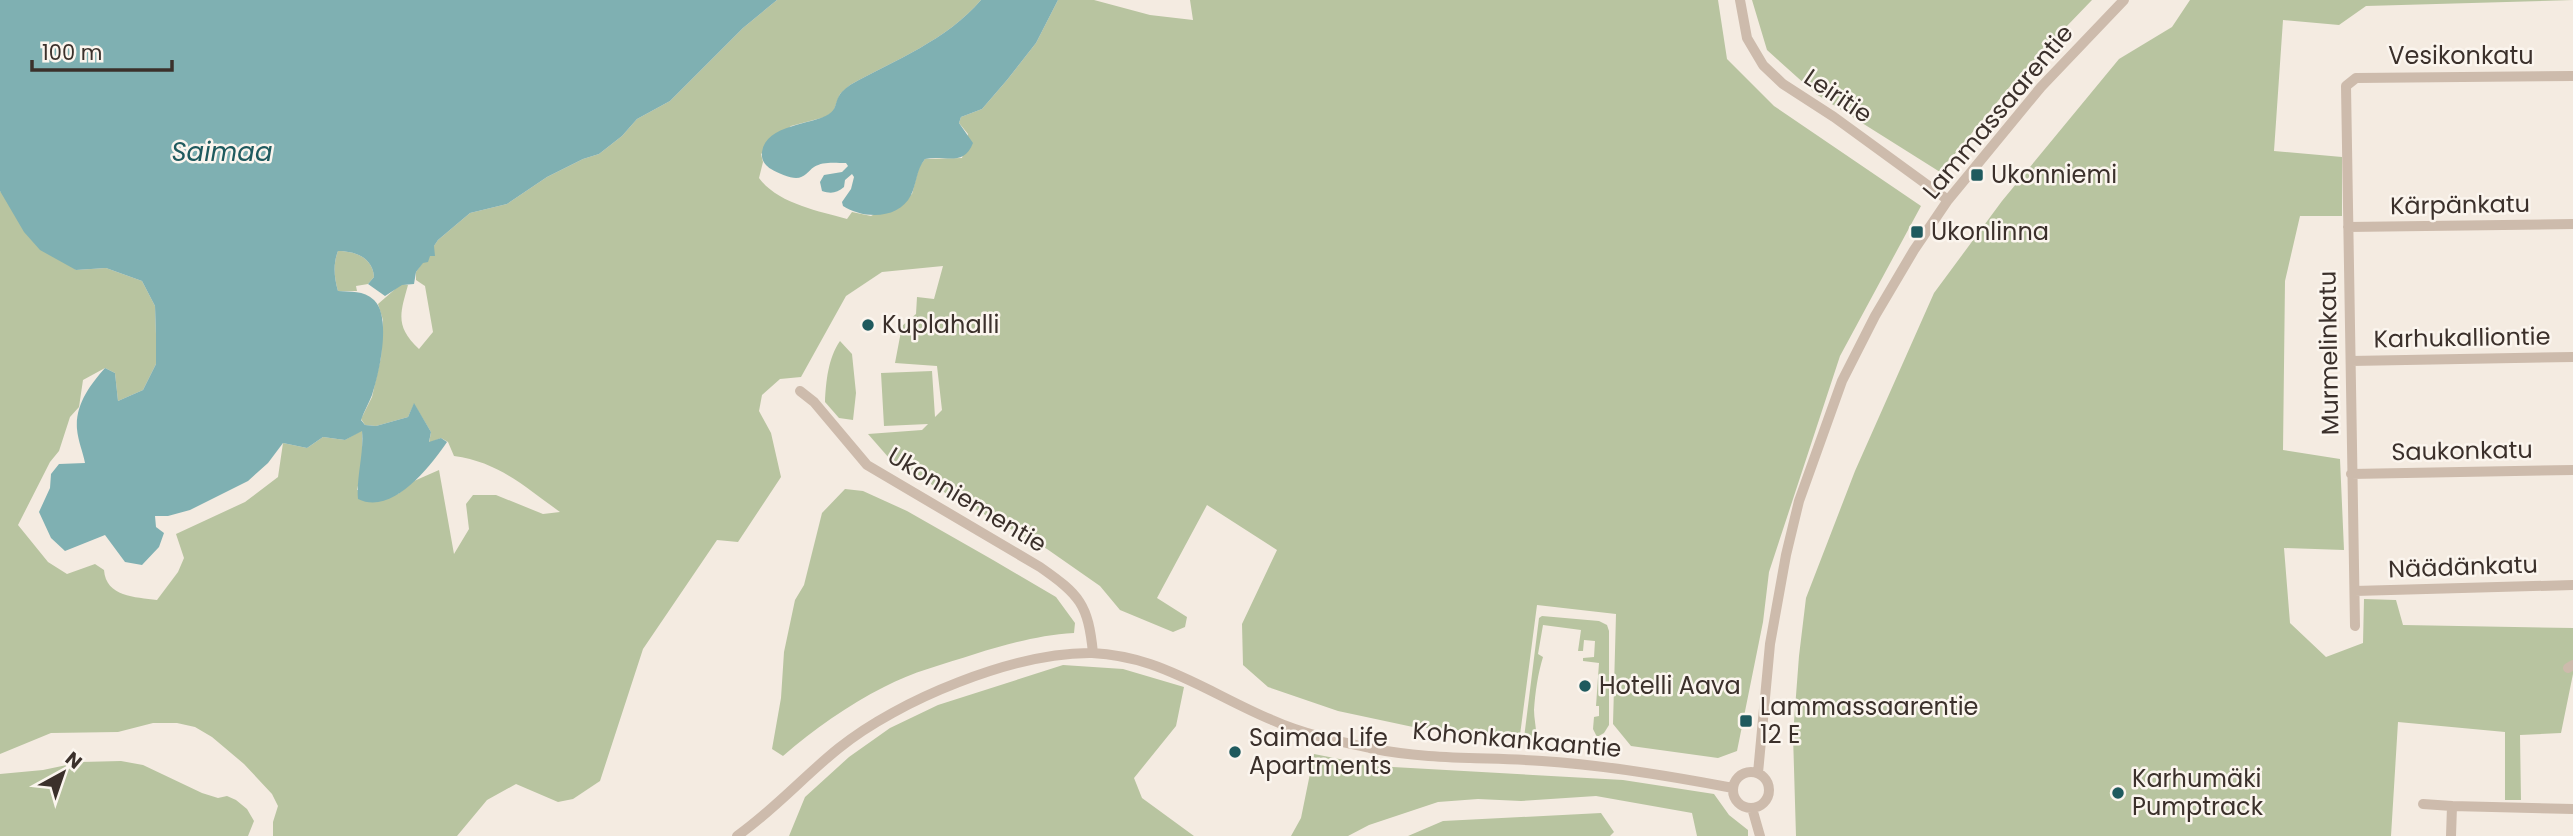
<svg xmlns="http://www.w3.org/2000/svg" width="2573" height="836" font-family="Poppins,sans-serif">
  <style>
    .green { fill: #b8c4a0 }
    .water { fill: #7fb0b2 }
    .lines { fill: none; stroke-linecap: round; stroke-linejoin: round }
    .minor { stroke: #cdbbac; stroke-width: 10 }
    .poi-dot { fill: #1f5a5e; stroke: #fbf5ee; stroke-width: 2.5 }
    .labels { text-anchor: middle; stroke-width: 5; stroke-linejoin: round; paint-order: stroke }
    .street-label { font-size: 24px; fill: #3b302b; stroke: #fbf5ee }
    .poi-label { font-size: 24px; fill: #3b302b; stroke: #fbf5ee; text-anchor: start }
    .water-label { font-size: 26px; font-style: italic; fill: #1f5a5e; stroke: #fbf5ee }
  </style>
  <rect width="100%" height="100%" fill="#f4ebe1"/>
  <path class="green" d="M777 0H981C947 40 895 60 850 85L840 94 833 112 825 117 791 126 761 154 763 162 759 178C777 203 818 211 847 219L852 212 871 216 912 194 919 167 925 159 962 158 968 134 959 123 961 117 982 109 1007 80 1036 43 1058 0H1094L1150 15 1193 20 1190 0H1718L1727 59 1774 106 1921 206 1840 356 1769 572 1763 622 1737 751 1718 758 1631 746 1613 724 1616 614 1537 605 1520 735 1413 727 1338 711 1268 687 1243 665 1242 624 1277 550 1207 505 1157 598 1187 617 1185 627 1173 632 1120 610 1100 586 1047 549 942 491 889 458 868 434 922 430 928 424 884 426 881 373 932 371 935 417 942 410 937 366 895 363 902 326 916 314 917 297 934 299 943 266 882 272 846 296 801 377 780 379 762 395 759 411 771 433 781 477 738 542 717 540 643 649 600 781 573 799 558 802 516 784 487 800 457 836H273V822L278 806 272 794 244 764 212 737 195 727 177 723H153L118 732 51 733 0 754V191L76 270 106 268 142 281 155 306 156 335V364L143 390 118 401 115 373 105 368 83 380 79 407 70 417 59 451 50 462 18 525 48 562 67 574 95 564 104 570C106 597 135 597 157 600L178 572 184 558 176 534 245 502 278 477 283 443 307 448 323 437 345 440 362 430V468L357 490 398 494 414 481 439 470 454 554 469 529 466 504 473 495H496L543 514 560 512C525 487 499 462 454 456L448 442 441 438 429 443 431 432 414 404 408 417 376 426 365 425 361 419 372 397 381 357 383 320 378 304 401 284 408 285C400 314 395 326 419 349L433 332 425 286 416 280V272L438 240 470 213 507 204 547 177 583 159 599 154 622 136 637 119 670 101 743 28Z
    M1752 0H2092L2016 79 1940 172 1816 94 1767 50Z
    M2190 0H2573L2366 6 2339 25 2283 20 2274 151 2342 157V216H2300L2285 281 2283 450 2340 459 2344 550 2284 548 2290 623 2326 657 2363 643 2364 599 2396 600 2403 625 2573 628V674L2561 733 2520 735 2521 800H2505V732L2398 722 2391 836H1796L1793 735 1799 656 1806 598 1855 471 1934 293 2002 201 2119 59 2172 27Z
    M338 251C354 251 373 257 374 277L368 284 356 286 357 291H338C334 277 333 264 338 251Z
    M840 341 852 354 856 393 853 420 839 418 825 402C826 382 828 358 840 341Z
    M845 489 863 491 907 511 993 560 1056 597 1075 623 1074 633C1039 635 1008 644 975 654 944 664 912 672 884 687 848 705 813 730 783 756L772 749 781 698 784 652 795 600 804 585 822 513Z
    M1542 616 1599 621 1607 625 1609 631V725L1604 733 1597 737 1593 729 1594 717 1599 716V706H1596L1599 663 1583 661V658L1594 657 1595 641 1584 640 1583 651H1578L1581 630 1543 625 1538 654 1543 657C1538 673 1535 693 1534 710 1534 720 1537 729 1536 740L1524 738 1539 618Z
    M1063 665 1123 669 1184 687 1176 726 1134 778 1142 798 1194 836H789L805 797 849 757 890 728 938 705Z
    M1314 754 1375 766 1623 780 1714 794 1729 815 1748 830V836H1697L1692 813 1596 796 1521 801 1478 799 1438 802 1369 825 1348 836H1291L1301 818Z
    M121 761 143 765 202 793 218 798 227 796 236 800 247 809 254 821 248 836H0V774L43 770 81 762Z
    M1601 813 1614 832 1610 836H1408L1443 821Z"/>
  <path class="water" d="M0 0H777L743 28 670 101 637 119 622 136 599 154 583 159 547 177 507 204 470 213 438 240 434 246 435 256H430L428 262 423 263 416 272 414 284 402 285 385 296 368 284 374 277C373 257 354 251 338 251 333 264 334 277 338 291 351 292 363 290 374 300 392 317 379 374 372 395 369 403 364 411 361 420L365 425 376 426 408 417 414 403 431 432 429 442 441 438 447 442C430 467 392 516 358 499 356 478 364 454 362 431L345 440 323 437 307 448 283 443 268 463 248 481 190 510 168 516H155L156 527 164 533 159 547 142 565 125 562 105 535 65 551 51 538 39 512 50 488 51 474 59 464 85 463C83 452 78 441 77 429 75 405 90 385 105 368L115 373 118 401 143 390 156 364V335L155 306 142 281 106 268 76 270 40 250 24 232 0 191Z
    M981 0H1058L1036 43 1007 80 982 109 961 117 959 123 973 143C964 167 946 155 925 159 916 170 917 183 911 195 899 220 863 219 843 206L842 202 851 189 854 177 852 174 845 180 844 187C837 193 831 194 822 191L820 182 824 175 842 172 848 166 846 163C836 163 823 161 814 167 808 171 805 178 796 178 790 178 777 173 771 169 765 165 761 160 762 152 766 124 812 125 829 114 836 110 835 103 839 96 841 92 846 88 850 85 895 60 947 40 981 0Z"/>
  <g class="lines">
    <path class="minor" d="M1740 0 1747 38 1763 65 1783 84 1834 117 1948 200
      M2348 227 2573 224
      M2351 361 2573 357
      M800 391 814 402 867 465 1040 567C1080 595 1088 604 1093 653
      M2351 474 2573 470
      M2355 591 2573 585
      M2355 626 2346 86 2356 78 2573 76
      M2568 668 2573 665
      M1733 790a18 18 0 1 1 36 0a18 18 0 1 1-36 0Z
      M1758 773 1770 644 1786 555 1799 501 1842 381 1875 316 1914 250 1948 200 2041 87 2124 0
      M2423 804 2452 806
      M1752 808 1760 836
      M737 836C774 810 804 776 839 748 898 700 1015 652 1092 653 1111 654 1132 658 1150 664 1192 678 1231 703 1272 720 1303 734 1337 741 1370 748 1427 760 1485 757 1542 761 1606 765 1670 776 1733 788
      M2451 836 2452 806 2573 809"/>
  </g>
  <g class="poi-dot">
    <rect x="1970" y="168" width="14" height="14" rx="3.5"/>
    <rect x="1910" y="225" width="14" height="14" rx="3.5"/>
    <circle cx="868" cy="325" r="7"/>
    <circle cx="1585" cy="686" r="7"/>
    <rect x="1739" y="714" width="14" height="14" rx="3.5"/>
    <circle cx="1235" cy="752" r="7"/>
    <circle cx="2118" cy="793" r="7"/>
  </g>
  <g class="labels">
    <g class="street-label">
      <text x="2461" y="64">Vesikonkatu</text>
      <text transform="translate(1838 96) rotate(34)" y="8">Leiritie</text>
      <text transform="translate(1998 112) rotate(-50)" y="8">Lammassaarentie</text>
      <text transform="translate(2460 205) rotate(-1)" y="8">Kärpänkatu</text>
      <text transform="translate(2462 338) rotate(-1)" y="8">Karhukalliontie</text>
      <text transform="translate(2329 353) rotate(-91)" y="8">Murmelinkatu</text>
      <text transform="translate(2462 451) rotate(-1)" y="8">Saukonkatu</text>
      <text transform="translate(967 500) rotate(31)" y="8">Ukonniementie</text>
      <text transform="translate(2463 567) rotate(-2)" y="8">Näädänkatu</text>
      <text transform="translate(1517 740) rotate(5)" y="8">Kohonkankaantie</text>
    </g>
    <g class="poi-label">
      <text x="1991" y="183">Ukonniemi</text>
      <text x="1931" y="240">Ukonlinna</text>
      <text x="882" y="333">Kuplahalli</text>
      <text x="1599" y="694">Hotelli Aava</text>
      <text x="1760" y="715">Lammassaarentie<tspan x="1760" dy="28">12 E</tspan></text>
      <text x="1249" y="746">Saimaa Life<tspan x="1249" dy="28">Apartments</tspan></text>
      <text x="2132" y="787">Karhumäki<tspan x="2132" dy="28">Pumptrack</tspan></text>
    </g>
    <g class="water-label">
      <text x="222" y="161">Saimaa</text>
    </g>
  </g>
  <g transform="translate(63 773) rotate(40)" stroke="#fbf5ee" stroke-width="5" paint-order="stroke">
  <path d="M0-5L12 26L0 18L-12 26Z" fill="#3b302b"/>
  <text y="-10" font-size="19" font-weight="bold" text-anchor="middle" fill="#3b302b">N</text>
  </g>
  <path d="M32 60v10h140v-10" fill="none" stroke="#3b302b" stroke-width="3.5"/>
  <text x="42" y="60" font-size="21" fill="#3b302b" stroke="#fbf5ee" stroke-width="5" paint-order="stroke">100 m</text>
</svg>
